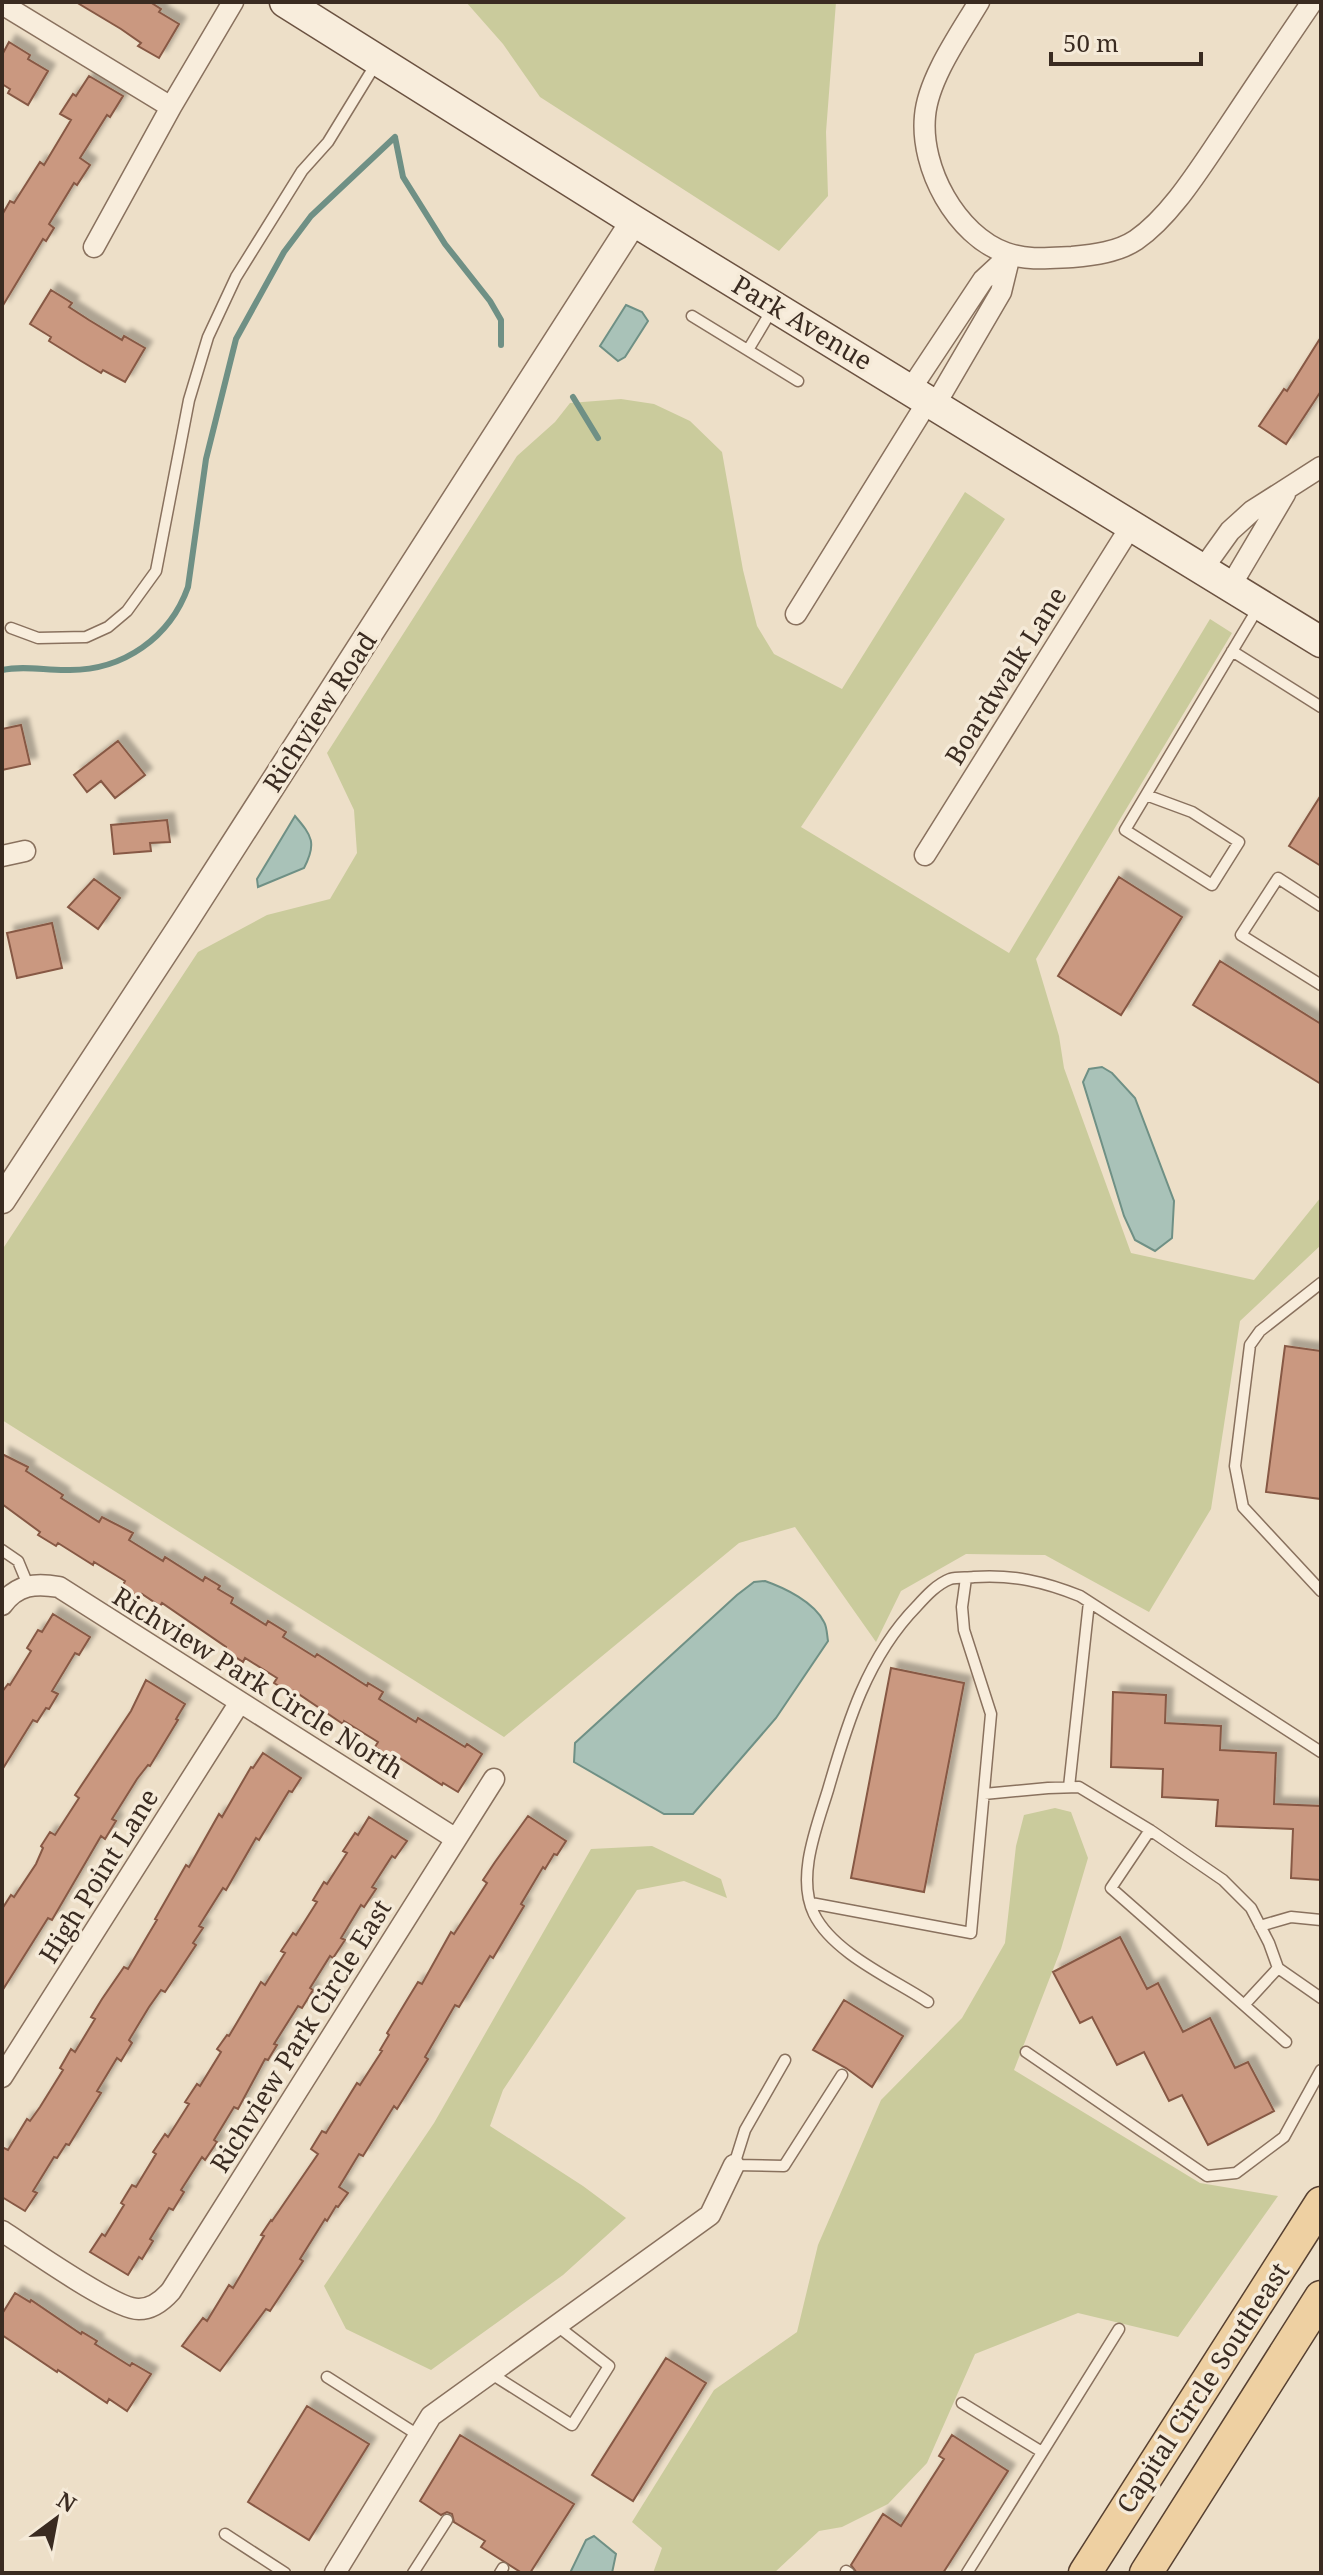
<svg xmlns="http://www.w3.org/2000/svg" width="1323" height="2575" font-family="'Noto Serif',serif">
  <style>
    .green { fill: #cacb9c }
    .water { fill: #a9c2b8; stroke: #6f9085; stroke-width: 2 }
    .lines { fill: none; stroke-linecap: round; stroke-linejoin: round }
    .stream { stroke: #6f9085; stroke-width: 6 }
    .building { fill: #ca9880; stroke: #875944; stroke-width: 2; filter: url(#shadow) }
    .service-casing { stroke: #89715e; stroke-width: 13 }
    .minor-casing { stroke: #89715e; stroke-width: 23 }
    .tertiary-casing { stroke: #89715e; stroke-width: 29 }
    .secondary-casing { stroke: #6b5241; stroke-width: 33 }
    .primary-casing { stroke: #574031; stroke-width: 35 }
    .service { stroke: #f8eddc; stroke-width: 10 }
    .minor { stroke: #f8eddc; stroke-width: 20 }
    .tertiary { stroke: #f8eddc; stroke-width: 26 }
    .secondary { stroke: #f8eddc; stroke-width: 30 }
    .primary { stroke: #eed0a2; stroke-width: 32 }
    .labels { text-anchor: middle; stroke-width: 7; stroke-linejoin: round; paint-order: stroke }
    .street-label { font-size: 26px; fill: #3a2b21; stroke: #f5ead8 }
  </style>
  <defs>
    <filter id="shadow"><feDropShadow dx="7" dy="-7" stdDeviation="2" flood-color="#0004"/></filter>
  </defs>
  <rect width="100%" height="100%" fill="#eddfc8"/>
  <path class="green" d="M466 2H836L826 132 828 196 779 251 540 97 503 44Z
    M621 399 654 404 690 421 722 452 743 570 757 626 774 654 842 689 965 492 1005 519 801 827 1009 953 1210 619 1232 633 1036 959 1059 1036 1064 1068 1131 1253 1254 1280 1321 1197V1245L1240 1321 1211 1509 1149 1612 1045 1555 966 1554 901 1591 876 1642 795 1527 739 1543 504 1737 2 1420V1250L198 952 267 915 330 899 357 853 354 810 327 753 517 456 555 422 570 403Z
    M1055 1808 1071 1812 1088 1858 1061 1949 1014 2070 1200 2183 1278 2196 1178 2337 1078 2313 975 2354 927 2463 888 2504 842 2527 819 2531 774 2573H653L662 2548 632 2522 714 2390 797 2332 818 2245 881 2100 962 2018 1005 1943 1016 1846 1024 1815Z
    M652 1846 721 1879 727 1898 684 1881 637 1890 503 2090 490 2126 583 2186 626 2218 563 2275 431 2370 346 2329 324 2286 434 2123 591 1849Z"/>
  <path class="water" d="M626 305 642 312 648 321 625 357 618 361 600 346Z
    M295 816C312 836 317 843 304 868L258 887 257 879Z
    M1102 1067 1112 1073 1135 1098 1174 1201 1172 1238 1155 1251 1135 1240 1124 1216 1083 1082 1089 1069Z
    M765 1581C785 1588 814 1602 824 1622 827 1627 827 1635 828 1641L776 1718 693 1814H664L574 1762 575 1743 737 1595 754 1582Z
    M594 2536 616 2554 612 2573H570L586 2540Z"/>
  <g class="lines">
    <path class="stream" d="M395 137 403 177 445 244 490 301 501 320V345
      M573 397 598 438
      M2 670C25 665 47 671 70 670 123 670 170 638 188 587L206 459 236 339 284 252 311 216 395 137"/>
  </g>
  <path class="building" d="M76 2H150L161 9 159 12 179 24 159 58 138 46 141 43 121 29Z
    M9 42 30 55 28 59 48 71 28 105 8 93 10 89 2 84V55Z
    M89 76 123 96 110 117 107 115 80 158 90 165 77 185 74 183 49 224 54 228 46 241 43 239 2 307V215L10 201 14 203 40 162 44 165 71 120 60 114 73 94 76 96Z
    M51 290 72 303 69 307 89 320 122 340 124 336 145 348 125 382 103 370 101 373 81 361 49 341 51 337 30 324Z
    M1321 337V391L1286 444 1259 426 1284 389 1287 391Z
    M21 725 30 764 2 770V729Z
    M118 741 145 775 115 798 101 781 87 792 74 775Z
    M1321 795V866L1289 846Z
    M167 820 170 842 150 843 151 851 114 854 111 825Z
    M1119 877 1182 917 1121 1015 1058 976Z
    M94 879 120 898 98 929 68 907Z
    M52 923 62 968 17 978 7 933Z
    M1220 961 1321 1024V1084L1193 1005Z
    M1285 1346 1321 1351V1499L1266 1492Z
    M2 1454 28 1467 26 1471 63 1495 61 1498 99 1522 102 1517 133 1533 129 1540 163 1561 165 1557 203 1581 205 1577 220 1586 218 1589 233 1598 231 1603 266 1625 268 1621 286 1632 283 1637 315 1657 317 1654 367 1686 368 1683 383 1692 379 1699 416 1722 418 1718 465 1747 467 1744 482 1754 458 1792 443 1783 442 1785 395 1755 393 1759 375 1747 378 1742 344 1721 343 1724 294 1691 292 1694 274 1683 277 1678 245 1658 243 1662 225 1650 226 1647 162 1603 160 1606 142 1594 140 1598 122 1587 125 1581 94 1562 93 1565 58 1543 56 1546 38 1535 40 1532 2 1504Z
    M53 1614 90 1637 79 1655 75 1653 52 1691 58 1694 49 1709 46 1708 37 1722 33 1720 2 1770V1692L8 1684 10 1685 31 1651 27 1648 38 1630 42 1632Z
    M891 1668 964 1683 924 1892 851 1878Z
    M146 1680 185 1704 176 1719 178 1720 150 1766 148 1765 137 1779 112 1819 116 1821 105 1839 101 1836 52 1920 48 1918 2 1991V1909L11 1895 14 1897 36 1864 43 1848 41 1846 50 1832 55 1835 79 1798 75 1795 131 1711Z
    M1113 1692 1166 1695 1165 1723 1221 1726 1220 1750 1276 1753 1274 1804 1321 1806V1880L1291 1878 1293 1829 1216 1826 1218 1800 1162 1797 1163 1769 1111 1767Z
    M263 1753 301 1778 292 1792 289 1791 259 1840 256 1838 226 1890 223 1888 199 1926 203 1928 193 1943 196 1945 165 1992 161 1990 149 2007 129 2040 132 2043 121 2061 117 2058 97 2091 101 2093 69 2145 66 2144 57 2158 54 2157 33 2191 37 2193 25 2211 2 2197V2147L8 2150 27 2119 30 2121 40 2107 63 2070 60 2068 71 2049 75 2052 95 2019 91 2017 102 1999 124 1967 128 1969 148 1935 157 1920 155 1919 186 1865 189 1867 219 1814 222 1817 251 1767 253 1768Z
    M528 1816 566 1841 557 1855 554 1854 545 1869 543 1867 521 1904 524 1906 493 1958 490 1956 459 2007 455 2005 425 2057 428 2059 397 2109 394 2106 363 2156 359 2154 339 2187 348 2193 338 2207 336 2206 327 2221 325 2219 300 2259 303 2261 270 2311 266 2309 220 2371 182 2346 203 2318 207 2321 229 2285 233 2288 264 2236 261 2235 271 2220 272 2221 318 2154 311 2149 322 2131 326 2133 357 2083 360 2085 382 2051 380 2050 389 2035 387 2033 407 2000 418 1982 422 1984 451 1932 454 1934 487 1883 483 1880 495 1862Z
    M369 1817 407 1841 395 1858 392 1856 372 1887 376 1889 364 1907 361 1905 341 1938 345 1940 333 1958 330 1956 310 1988 313 1990 302 2008 298 2006 274 2044 277 2045 268 2060 265 2059 238 2109 234 2107 214 2140 217 2142 205 2160 202 2157 181 2190 184 2192 173 2210 169 2208 150 2239 153 2241 142 2259 139 2257 128 2275 90 2252 102 2234 105 2236 124 2205 121 2203 132 2185 136 2187 156 2154 153 2152 165 2134 168 2137 189 2104 185 2102 197 2084 200 2086 221 2052 217 2049 227 2035 229 2036 261 1982 265 1985 285 1953 281 1951 293 1933 296 1935 317 1902 313 1900 324 1882 327 1884 347 1853 343 1851 355 1833 358 1835Z
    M1120 1937 1147 1989 1158 1983 1183 2032 1210 2018 1235 2068 1248 2062 1274 2111 1208 2145 1182 2095 1169 2101 1144 2052 1117 2065 1092 2017 1080 2023 1053 1972Z
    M844 2000 903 2036 872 2087 846 2068 813 2050Z
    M15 2293 30 2302 31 2300 81 2334 82 2332 97 2341 95 2344 130 2366 132 2363 151 2374 127 2411 109 2399 107 2403 58 2370 57 2372 2 2335V2314Z
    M666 2358 706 2383 633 2501 592 2475Z
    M307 2406 369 2444 309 2540 248 2502Z
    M460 2435 574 2504 530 2573H522L481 2547 485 2541 454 2522 452 2514 447 2512 441 2515 420 2501Z
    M952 2435 1008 2471 943 2573H857L851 2565 883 2514 901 2526 944 2459 939 2456Z"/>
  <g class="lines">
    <defs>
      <path id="service" d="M692 316 798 381
        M748 350 773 308
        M11 628 38 638 86 637 108 627 127 611 156 571 189 400 208 337 236 277 302 171 328 142 377 62
        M1232 651 1321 707
        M1146 795 1192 812 1239 842 1212 885 1125 830 1258 608
        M1321 906 1278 878 1241 935 1321 985
        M1321 1283 1260 1331 1250 1345 1235 1466 1243 1507 1321 1591
        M2 1550 18 1561 28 1585
        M1069 1787 1089 1602
        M984 1794 1048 1788 1079 1787 1150 1830 1223 1880 1251 1908 1269 1943 1278 1968 1321 1998
        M1150 1830 1111 1888 1286 2042
        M811 1903 971 1933 991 1714 964 1630 962 1607 966 1578
        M1260 1926 1291 1917 1321 1920
        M928 2002C893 1979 833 1953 814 1914 796 1877 817 1826 828 1790 847 1724 867 1657 917 1606 926 1596 937 1584 950 1579 957 1577 967 1578 974 1577 1012 1574 1045 1582 1080 1596L1321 1752
        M1244 2005 1278 1968
        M1026 2052 1207 2176 1236 2173 1284 2137 1321 2070
        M785 2060 745 2130 734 2165 784 2166 842 2075
        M490 2373 572 2425 609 2366 556 2325
        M327 2377 418 2435
        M962 2403 1042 2452
        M225 2534 285 2573
        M846 2571 849 2573
        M413 2573 447 2520
        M500 2573 503 2568
        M967 2573 1119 2329"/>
      <path id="minor" d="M979 2C960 34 928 79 925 116 920 168 956 235 1006 253 1028 261 1050 258 1072 257 1094 255 1118 252 1136 240 1171 216 1200 168 1224 133 1253 89 1282 46 1312 2
        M2 4 171 107
        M94 247 171 107 233 2
        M910 390 983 280 1010 255
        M935 405 1001 292 1010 255
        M1202 570 1230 531 1252 511 1321 467
        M1230 587 1285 494
        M796 614 928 401
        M925 855 1131 526
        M2 856 25 851
        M2 1605C17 1584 36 1583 59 1587L456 1839
        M2 2077 240 1702
        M2 2231C27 2247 115 2310 139 2309 152 2309 163 2300 171 2291L494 1779
        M335 2573 431 2416 710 2215 734 2165"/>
      <path id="tertiary" d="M2 1200 183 924 634 221"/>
      <path id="secondary" d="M285 2 634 221 1321 642"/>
      <path id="primary" d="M1085 2573 1321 2203
        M1146 2573 1321 2297"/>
    </defs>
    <use href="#service" class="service-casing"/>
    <use href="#minor" class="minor-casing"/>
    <use href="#tertiary" class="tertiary-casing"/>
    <use href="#secondary" class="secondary-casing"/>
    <use href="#primary" class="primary-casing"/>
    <use href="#service" class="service"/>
    <use href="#minor" class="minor"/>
    <use href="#tertiary" class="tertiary"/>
    <use href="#secondary" class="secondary"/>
    <use href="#primary" class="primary"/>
  </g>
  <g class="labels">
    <g class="street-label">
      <text transform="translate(802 323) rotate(31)" y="9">Park Avenue</text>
      <text transform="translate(1006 676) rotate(-58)" y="9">Boardwalk Lane</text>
      <text transform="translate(320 712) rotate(-57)" y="9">Richview Road</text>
      <text transform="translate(258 1683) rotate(32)" y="9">Richview Park Circle North</text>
      <text transform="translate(99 1876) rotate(-58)" y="9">High Point Lane</text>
      <text transform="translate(301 2036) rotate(-58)" y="9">Richview Park Circle East</text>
      <text transform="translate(1203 2388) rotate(-57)" y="9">Capital Circle Southeast</text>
    </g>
  </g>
  <rect width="1323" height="2575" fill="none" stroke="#3a2b21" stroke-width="8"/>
  <g transform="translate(56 2519) rotate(32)" stroke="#f5ead8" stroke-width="6" paint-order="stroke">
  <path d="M0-6L14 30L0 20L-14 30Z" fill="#3a2b21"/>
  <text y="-12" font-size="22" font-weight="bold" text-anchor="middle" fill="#3a2b21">N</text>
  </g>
  <path d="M1051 52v12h150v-12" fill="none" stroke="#3a2b21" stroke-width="4"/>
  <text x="1063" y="52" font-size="24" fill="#3a2b21" stroke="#f5ead8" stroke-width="6" paint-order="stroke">50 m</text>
</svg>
